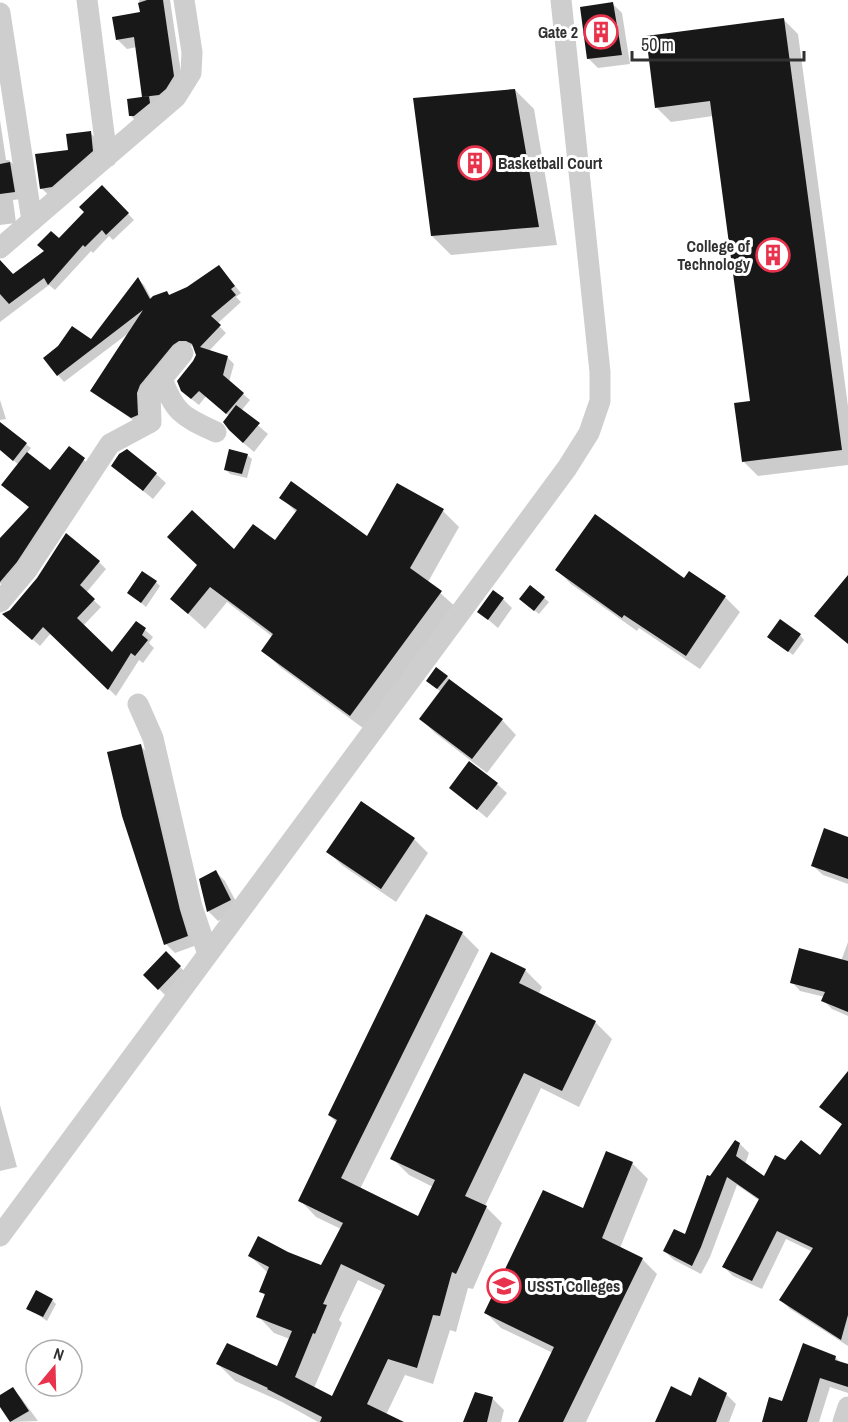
<svg xmlns="http://www.w3.org/2000/svg" width="848" height="1422" font-family="'Archivo Narrow',sans-serif">
  <style>
    .shadow { fill: #0003; fill-rule: evenodd }
    .building { fill: #181818; fill-rule: evenodd }
    .lines { fill: none; stroke-linecap: round; stroke-linejoin: round }
    .street { stroke: #cecece; stroke-width: 21 }
    .labels { text-anchor: middle; stroke-width: 6; stroke-linejoin: round; paint-order: stroke }
    .poi-label { font-size: 16px; font-weight: bold; fill: #313131; stroke: #fff; text-anchor: end }
  </style>
  <rect width="100%" height="100%" fill="#fff"/>
  <path class="shadow" d="M139 0H173H170L183 86 135 120 131 116 145 98 137 47 127 49 118 40 141 14Z
    M612 3 622 13 630 64 598 68 588 58Z
    M783 19 798 34 848 406V465L758 476 744 462 752 403 713 116 671 122 657 108Z
    M515 90 534 109 557 245 451 255 432 236Z
    M0 120 6 160H9L16 167 21 199 13 200 16 223 0 225Z
    M90 133 100 142 102 161 51 197 41 188 70 151Z
    M102 187 134 220 113 240 109 236 93 253 91 251 55 290 49 285 0 322V277L13 275 59 240 86 212Z
    M219 267 241 293 236 297 241 302 217 324 226 333 209 351 227 357 234 364 229 382 250 400 241 411 268 434 254 452 240 440 229 416 206 396 199 405 190 398 197 356V348L192 346 185 348 139 424 99 397 92 391 130 332 64 382 58 375 92 342 138 279 144 285 152 300 167 293 170 296 188 288Z
    M0 400 6 419 0 420Z
    M10 432 31 448 27 453 50 472 70 448 94 469 9 592 0 583V540L30 508 3 485 19 465 0 449V445Z
    M247 455 252 459 247 478 230 474 225 469Z
    M113 466 156 474 166 483 153 499Z
    M281 497 367 538 443 511 459 527 428 582 458 609 367 731 280 667 263 650 273 637 227 602 205 629 172 599 235 551 275 542 297 513Z
    M99 562 106 569 86 593 101 607 83 626 112 654 137 623 153 637 149 643 154 648 143 663 139 660 116 696 51 633 40 646 12 621Z
    M557 570 684 580 689 573 725 597 740 612 700 669 639 628 637 631 571 584Z
    M156 582 160 586 146 607 129 593Z
    M544 598 549 602 539 614 525 603Z
    M503 599 512 608 498 628 479 612Z
    M800 635 804 640 793 655 774 641Z
    M447 677 502 720 516 735 487 773 435 733 421 719 441 692 432 685Z
    M141 746 150 756 197 945 175 953 166 944Z
    M497 784 507 793 487 818 451 788Z
    M848 838V884L823 875 813 866Z
    M414 839 428 853 396 902 343 866 328 852Z
    M216 872 225 881 240 909 218 921 209 912 200 880Z
    M462 933 479 950 360 1189 418 1218 433 1187 409 1175 392 1158 525 970 542 987 538 995 595 1022 612 1039 579 1107 541 1088 485 1206 502 1223 473 1289 468 1288 456 1332 450 1330 433 1384 405 1375 386 1415 394 1422H318L282 1402 235 1381 218 1364 278 1369 290 1339 274 1333 258 1316 266 1296 261 1292 268 1273 250 1256 288 1253 321 1267 341 1229 316 1217 300 1200 337 1123 329 1115ZM358 1280 383 1292 333 1398 314 1388 342 1323 339 1320Z
    M848 942V1016L832 1009 823 1000 825 997 800 991 792 982 841 961Z
    M166 953 189 976 168 998 145 975Z
    M848 1088V1346L790 1309 781 1300 813 1252 786 1239 762 1289 733 1276 724 1267 760 1201 737 1185 710 1257 701 1274 674 1260 664 1251 686 1237 710 1177 740 1144 749 1153 745 1164 764 1178 785 1162 820 1157 843 1125 821 1107Z
    M0 1105 17 1167 0 1171Z
    M632 1163 648 1179 620 1248 642 1259 657 1274 586 1422H519L553 1353 501 1328 486 1313 583 1210Z
    M52 1300 56 1304 47 1321 28 1308Z
    M835 1357 841 1363 848 1365V1393L830 1387 819 1422H763Z
    M13 1389 22 1399 38 1421 11 1422 0 1404V1397Z
    M726 1394 736 1404 729 1422H657L692 1398Z
    M492 1398 504 1410 501 1422H465Z"/>
  <path class="building" d="M147 0H163L174 76 166 89 159 95 142 97 134 37 116 40 112 17 140 12 138 3Z
    M613 2 622 55 587 59 580 7Z
    M784 18 842 450 742 462 734 403 750 401 710 101 655 108 646 36Z
    M515 89 539 227 431 236 413 98Z
    M149 96 150 103 134 116H129L127 99Z
    M91 131 93 151 52 187 40 189 35 154 68 150 66 134Z
    M10 162 15 192 0 194V164Z
    M102 185 129 213 106 235 102 230 85 247 83 245 48 285 44 278 9 304 0 294V260L13 274 44 251 37 245 51 231 59 238 84 212 79 207Z
    M219 265 235 286 231 289 236 295 211 316 221 325 200 347 228 356 223 375 244 393 226 414 199 391 191 399 181 391 177 381 193 361 196 355 192 344 186 341H179L173 345 140 385 137 393 138 415 131 418 90 391 143 310 57 376 43 358 58 346 72 326 91 339 138 277 150 299 153 296 167 291 169 295 187 287Z
    M236 405 260 423 243 443 229 430 223 422Z
    M0 422 27 443 13 461 0 450Z
    M69 446 85 458 17 562 0 582V538L29 507 1 485 27 452 50 470Z
    M127 449 157 473 143 491 111 466 119 454Z
    M229 449 248 454 242 474 224 470Z
    M291 481 367 536 397 483 444 509 410 568 442 591 350 716 261 651 273 634 210 587 188 614 170 599 197 565 167 537 192 510 234 549 253 524 275 540 297 510 279 498Z
    M595 514 684 578 689 571 726 596 686 656 624 615 622 618 555 570Z
    M66 533 100 561 80 585 95 599 77 618 112 652 136 621 146 628 142 635 148 640 135 656 131 653 108 690 43 627 32 640 2 614 10 610 37 578Z
    M142 571 157 581 141 603 127 593Z
    M848 575V644L814 616Z
    M530 585 545 597 534 611 519 599Z
    M493 590 504 598 488 620 477 612Z
    M780 619 801 634 788 652 767 637Z
    M436 667 448 676 437 689 426 681Z
    M449 679 503 719 472 759 419 719Z
    M141 744 180 910 188 936 164 945 122 816 107 752Z
    M469 761 498 783 477 810 449 788Z
    M361 801 415 838 381 889 326 852Z
    M824 828 848 837V879L811 866Z
    M216 870 231 900 207 912 199 879Z
    M426 914 463 932 341 1178 418 1216 435 1180 390 1159 491 952 526 969 519 983 596 1021 562 1091 524 1073 465 1196 487 1206 456 1274 452 1272 440 1316 433 1315 417 1368 388 1359 367 1404 404 1422H320L322 1417 267 1389 268 1388 216 1364 227 1343 277 1366 292 1331 256 1317 265 1294 259 1292 269 1267 248 1256 258 1236 288 1252 321 1265 330 1248 343 1223 298 1201 337 1120 328 1115ZM341 1264 385 1285 332 1396 295 1377 313 1333 315 1334 327 1305 323 1304Z
    M799 948 848 961V1012L821 1001 825 992 790 983Z
    M166 951 181 966 158 990 143 975Z
    M848 1071V1315L841 1340 779 1300 813 1248 777 1231 752 1281 722 1267 759 1199 727 1177 701 1247 692 1266 663 1251 674 1229 685 1234 707 1175 710 1176 735 1140 740 1143 736 1156 764 1176 775 1155 785 1160 801 1140 820 1155 842 1124 819 1107Z
    M606 1151 633 1162 602 1238 643 1258 563 1422H518L554 1347 484 1313 543 1190 583 1208Z
    M36 1290 53 1299 43 1317 26 1309Z
    M803 1343 836 1356 835 1360 848 1364V1387L820 1378 807 1422H762L769 1397 782 1401Z
    M699 1377 727 1393 716 1422H655L671 1386 691 1396Z
    M13 1387 29 1411 10 1422 0 1407V1395Z
    M475 1392 493 1397 487 1422H463Z"/>
  <g class="lines">
    <path class="street" d="M87 0 107 157
      M0 13 32 221
      M0 248 176 97 191 73 192 52 184 0
      M162 379C175 414 184 417 216 432
      M0 602 27 570 110 444 151 422 150 393 183 353
      M138 704 153 738 192 907 208 954
      M0 1236 567 468 589 433 600 401V372L561 0
      M843 1422 848 1407"/>
  </g>
  <defs>
    <symbol id="building-ring" viewBox="-11 -11 22 22"><circle r="9.5" fill="#fff" stroke="#e9334d" stroke-width="1.5"/><path d="M-4-6H4V6H1V3H-1V6H-4ZM-2.5-4.3h1.7v1.8h-1.7ZM.8-4.3h1.7v1.8H.8ZM-2.5-1h1.7V.8h-1.7ZM.8-1h1.7V.8H.8Z" fill="#e9334d"/></symbol>
    <symbol id="university-ring" viewBox="-11 -11 22 22"><circle r="9.5" fill="#fff" stroke="#e9334d" stroke-width="1.5"/><path d="M0-5L7-2L0 1L-7-2ZM-4 1L0 2.5L4 1V4Q0 6-4 4Z" fill="#e9334d"/></symbol>
  </defs>
  <g fill-rule="evenodd">
    <use href="#building-ring" x="582" y="13" width="38" height="38"/>
    <use href="#building-ring" x="456" y="144" width="38" height="38"/>
    <use href="#building-ring" x="754" y="236" width="38" height="38"/>
    <use href="#university-ring" x="485" y="1267" width="38" height="38"/>
  </g>
  <g class="labels">
    <g class="poi-label">
      <text x="578" y="38">Gate 2</text>
      <text x="498" y="169" text-anchor="start">Basketball Court</text>
      <text x="750" y="252">College of<tspan x="750" dy="18">Technology</tspan></text>
      <text x="527" y="1292" text-anchor="start">USST Colleges</text>
    </g>
  </g>
  <g transform="translate(54 1368) rotate(19)"><circle r="28" fill="#ffffff" stroke="#adadad" stroke-width="1.5"/>
  <path d="M0-4.5L10 22L0 15L-10 22Z" fill="#e9334d"/>
  <text y="-9" font-size="16" font-weight="bold" text-anchor="middle" fill="#313131">N</text>
  </g>
  <path d="M632 51v9h172v-9" fill="none" stroke="#313131" stroke-width="3"/>
  <text x="641" y="51" font-size="18" fill="#313131" stroke="#ffffff" stroke-width="4.5" paint-order="stroke">50 m</text>
</svg>
